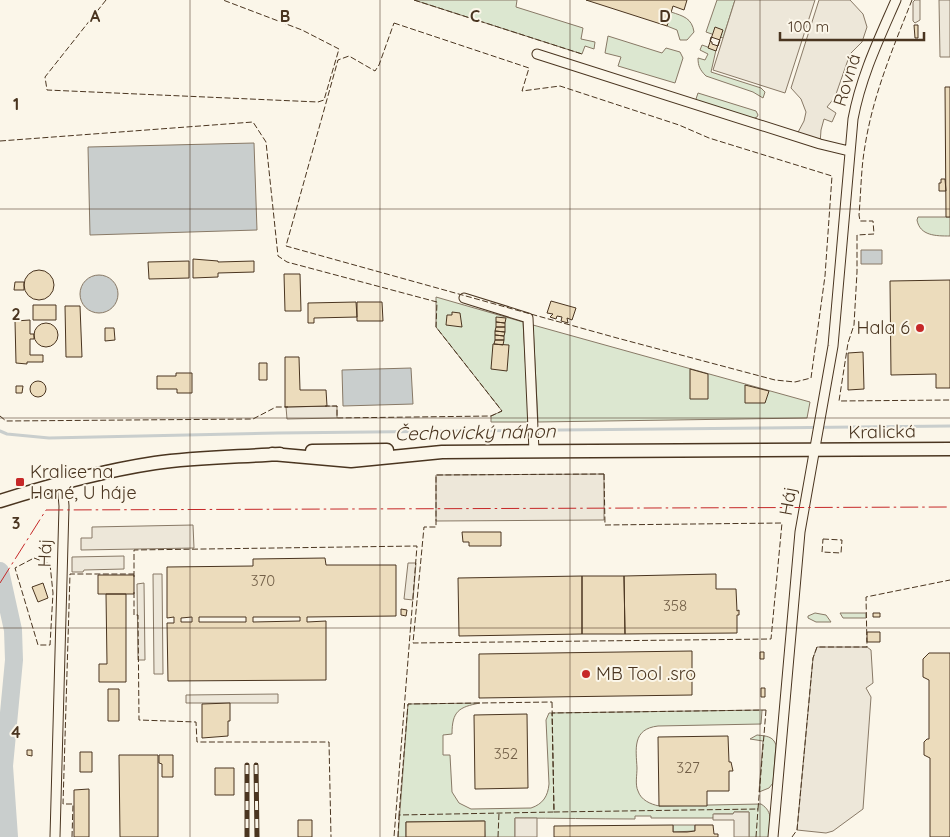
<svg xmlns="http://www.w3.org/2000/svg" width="950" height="837" font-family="Quicksand,sans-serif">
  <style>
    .green { fill: #dce7d0; stroke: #887966 }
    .parking { fill: #ede7d9; stroke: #887966 }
    .water { fill: #c9cecd; stroke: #887966 }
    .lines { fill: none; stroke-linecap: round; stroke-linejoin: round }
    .stream { stroke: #c9cecd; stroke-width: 3 }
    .river { stroke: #c9cecd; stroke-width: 18 }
    .building { fill: #ecdcbc; stroke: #4a3520; fill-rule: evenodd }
    .street-casing { stroke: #4a3520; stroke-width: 11 }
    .secondary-casing { stroke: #4a3520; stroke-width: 15 }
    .street { stroke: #fbf6e9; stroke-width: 9 }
    .secondary { stroke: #fbf6e9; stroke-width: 12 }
    .rail-casing { stroke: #4a3520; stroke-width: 5 }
    .rail { stroke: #fbf6e9; stroke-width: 3; stroke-dasharray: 9; stroke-linecap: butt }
    .fence { stroke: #4a3520; stroke-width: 1; stroke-dasharray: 6 2.5; stroke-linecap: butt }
    .power { stroke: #c62828; stroke-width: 1; stroke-dasharray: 18 4 2.5 4; stroke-linecap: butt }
    .grid { fill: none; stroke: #4a3520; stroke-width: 1; stroke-opacity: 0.55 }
    .poi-dot { fill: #c62828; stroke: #fbf6e9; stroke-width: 2 }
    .labels { text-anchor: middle; stroke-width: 4; stroke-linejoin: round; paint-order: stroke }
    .number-label { font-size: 15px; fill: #725f47 }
    .street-label { font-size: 18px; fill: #4a3520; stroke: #fbf6e9 }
    .poi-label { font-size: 18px; fill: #4a3520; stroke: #fbf6e9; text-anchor: start }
    .water-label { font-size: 19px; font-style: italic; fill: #4a3520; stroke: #fbf6e9 }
    .grid-label { font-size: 16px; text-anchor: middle; font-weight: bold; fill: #4a3520; stroke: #fbf6e9; stroke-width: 4; stroke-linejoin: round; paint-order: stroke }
  </style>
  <rect width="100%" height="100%" fill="#fbf6e9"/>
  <path class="green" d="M414 0H517L516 7 583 28 581 39 595 42 594 49 585 46 582 54Z
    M717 0H735L723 38 706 32Z
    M671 12C683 16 692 18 694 32L687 40H680L677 30 667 26Z
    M608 36 662 53 666 48 680 52 683 58 675 83 618 66 621 57 605 53Z
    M702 45 716 50 711 72 761 88 765 92 763 98 753 92 706 76C700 70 698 66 698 58L705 60 708 54 700 50Z
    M698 93 756 111 758 115 757 117 748 121 703 106 696 99Z
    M918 217H950V236C936 236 920 236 917 220Z
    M436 297 523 322 529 422H491V416L502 411 436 327Z
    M533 325 810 402 807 418 538 422Z
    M815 613 826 615 831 622H816L808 618V616Z
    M840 613H866V618H843Z
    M480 703C459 707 452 711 452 734L443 735V755H450L452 792 459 803 471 809 531 808C543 804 548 796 549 784L546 720 549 713 762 710 761 724 658 726C632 729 636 749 637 768 637 775 635 785 638 791 641 800 650 804 659 806L761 804C774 812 770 824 769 837H749V812H734V814H714L713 818H651V816H635V819C595 819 556 818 515 818V837H485L484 821 406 822V837H398L408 704Z
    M757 735C766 736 773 736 776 745L773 783 769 788 759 792 763 741 750 739Z
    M673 825H695V831L673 832Z"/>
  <path class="parking" d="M735 0H815L785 93 713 70Z
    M819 0H850L863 14 867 27 862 42 850 54 835 97 827 107 836 113 832 122 824 119 821 130 820 144 796 136 804 121 806 112 801 99 791 88Z
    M915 0H920V20L915 23 913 21V2Z
    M939 0H950V57H940Z
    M337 406V418L287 419 286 407Z
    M604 474V520L436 521V475Z
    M193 525 194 548 81 550V538H92V527Z
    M124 556V569L84 570 83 572H72V557Z
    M408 563H416L413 600 404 599Z
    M153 574H162L163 674H154Z
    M144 583 145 660H138L137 584Z
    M817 647H867L871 650 873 683 866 688 871 697 863 809 833 831 826 833 797 830 813 658Z
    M278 694V703H186V695Z
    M734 812H749V837H734V820H713V814H733Z
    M515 818H537V837H515Z"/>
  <path class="water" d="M254 143 257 230 90 235 88 147Z
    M861 250H882V264H861Z
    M80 294a19 19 0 1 1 38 0a19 19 0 1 1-38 0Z
    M411 368 413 404 343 406 342 370Z"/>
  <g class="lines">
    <path class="stream" d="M0 431 7 434 49 438 278 433 950 426"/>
    <path class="river" d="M0 571 13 630 14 660 4 766 9 837"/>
  </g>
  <path class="building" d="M586 0H687L684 10 673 6 667 26Z
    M914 25H918V38H915Z
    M715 27 723 30 716 51 708 48Z
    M711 37 720 40 718 46 712 44V42L710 41Z
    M945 87H950V217H946Z
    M941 179H945L946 191H939V183H941Z
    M193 259 218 261V262L254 261V272L218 273V277L193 278Z
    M189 261V278L149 279 148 262Z
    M24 285a15 15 0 1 1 30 0a15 15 0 1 1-30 0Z
    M284 274H300L301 311H285Z
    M950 280V388H936V374L891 375 890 281Z
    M15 282H24V290H14Z
    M551 301 576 308 572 320 567 318 568 323 561 321 562 317 557 316 556 319 550 317 553 314 547 313Z
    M356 302 357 317 314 318V323H308V303Z
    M357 302H382L383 321H357Z
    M33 305H56V320H33Z
    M65 306H80L82 357H66Z
    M452 312 460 313 462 327 446 325 447 315H452Z
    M496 317 506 318 505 323 496 322Z
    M30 320V334H34V339H30V355H43V362H27V364L16 363 15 321Z
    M496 322 505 323V327H496Z
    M34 335a12 12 0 1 1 24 0a12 12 0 1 1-24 0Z
    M496 327H505V332L495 331Z
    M105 328H114L115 340 105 341Z
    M495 331 505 332 504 336 495 335Z
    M495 335 504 336V340H495Z
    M495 340H504L503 345 494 344Z
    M493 344 509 345 507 371 491 369Z
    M863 352 864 389 848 390V353Z
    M285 357H299L300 390H326L327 406 285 407Z
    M259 363H267V380H259Z
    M690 369 708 374V399H690Z
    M176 373H192V393H177V389H157V376H176Z
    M30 389a8 8 0 1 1 16 0a8 8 0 1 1-16 0Z
    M745 385 769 391 765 403H745Z
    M16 386H23L22 393H16Z
    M462 532H501V546H469V542H463Z
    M325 558 326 565H396V616L307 617V622L326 621V680L168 681 167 623H174V617L167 618V567L253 566V559ZM192 617V622H181V618ZM199 617H246V622H199ZM253 617H300V621L253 622Z
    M716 574V589H736L737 611 739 610V615H737V633L625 634 624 576Z
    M98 575H134V594H98Z
    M582 576V634L459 636 458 578Z
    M582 576H624L625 634H582Z
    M43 583 48 598 38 602 32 587Z
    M106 594H126V682H99V664H107Z
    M401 609 407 610 406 616 401 615Z
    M873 613H880V617H873Z
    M867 632H880V642H867Z
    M692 651V695L479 698V654Z
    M760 652H764V659H760Z
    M929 653H950V837H930V758L924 755V742L927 739H929V680L923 677V659Z
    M761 688H765V697H761Z
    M108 689H119V721H108Z
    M230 703V721H228V736L202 738V704Z
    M527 714 528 788 475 789 474 715Z
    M728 736 729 762H731L733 771H729V791H707V806H659L658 737Z
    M27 750H32V756L27 755Z
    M80 752H92V772H80Z
    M119 755H158V837H120Z
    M159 755H173V777H162V764L159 763Z
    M215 768H234V795H215Z
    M89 789V837H74V790Z
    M298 820H312V837H298Z
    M485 821V837H406V822Z
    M673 825V832H687L695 831V825H713L714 834H718V837H554V826Z"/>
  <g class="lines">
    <defs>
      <path id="street" d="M537 54 820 144 849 151
        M464 298 528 318 534 451
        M55 837 64 506 62 483
        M773 837 800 532 833 346 853 119C861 76 879 39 896 0"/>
      <path id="secondary" d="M312 451 387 450
        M272 454 351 461 442 452 950 449
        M0 501C51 485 102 471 155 463 197 457 238 457 280 454"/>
    </defs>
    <use href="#street" class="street-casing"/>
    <use href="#secondary" class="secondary-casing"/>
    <use href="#street" class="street"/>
    <use href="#secondary" class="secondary"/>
    <defs>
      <path id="rail" d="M247 765V837
        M256 765 257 837"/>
    </defs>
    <use href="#rail" class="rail-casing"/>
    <use href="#rail" class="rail"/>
    <path class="fence" d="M106 0 45 77 47 90 318 102 324 100 339 49 302 30 223 0
      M414 0 582 54
      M912 0C893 48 873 95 865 146 861 168 861 192 859 215L860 221H873L874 234 857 235V272L854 325 848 343 839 401 950 400
      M394 23 529 68 522 91 560 86 679 125 709 138 832 176 825 276 811 378 795 382 775 380 617 338 286 246 338 60 349 56 375 71 379 65Z
      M0 141 253 122 266 142 278 256 287 262 437 302 436 327 502 411 491 416 337 418V406H325
      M0 416 6 421 253 419 276 407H288
      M604 474 605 525 782 523 771 639 413 643 424 527H436V475Z
      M823 539 842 540 841 553 822 552Z
      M34 558 50 564 53 593 50 645H38L15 568Z
      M134 577V550L417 546 394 837
      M134 592V615H138L139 720 196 722 197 742H329L331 837
      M552 702 554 812 399 815 408 704Z
      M766 710 758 809 554 812 552 713Z
      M72 837 73 804H63L70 574H134
      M398 837 399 815H402
      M498 837 499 813
      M756 837 758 809H757
      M792 837 797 830 813 658 817 647H867L866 597 950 580"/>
    <path class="power" d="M0 583 46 510 950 507"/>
  </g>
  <path class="grid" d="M190 0V837M380 0V837M570 0V837M760 0V837M0 209H950M0 418H950M0 628H950"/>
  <g class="poi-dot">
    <circle cx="920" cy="328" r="5"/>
    <rect x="15" y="477" width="10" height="10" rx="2.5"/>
    <circle cx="586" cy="674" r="5"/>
  </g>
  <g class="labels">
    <g class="number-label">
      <text x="263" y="586">370</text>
      <text x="675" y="611">358</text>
      <text x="506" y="759">352</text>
      <text x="688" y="773">327</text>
    </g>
    <g class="street-label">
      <text transform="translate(847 80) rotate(-73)" y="6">Rovná</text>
      <text transform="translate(882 432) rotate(-1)" y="6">Kralická</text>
      <text transform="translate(788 501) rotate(-80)" y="6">Háj</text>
      <text transform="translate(45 553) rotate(-88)" y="6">Háj</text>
    </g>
    <g class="poi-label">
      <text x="910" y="334" text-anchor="end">Hala 6</text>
      <text x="30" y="478">Kralice na<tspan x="30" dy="21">Hané, U háje</tspan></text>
      <text x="596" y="680">MB Tool .sro</text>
    </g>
    <g class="water-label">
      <text transform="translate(475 432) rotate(-1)" y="7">Čechovický náhon</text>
    </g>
  </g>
  <g class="grid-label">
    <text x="95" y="22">A</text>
    <text x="285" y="22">B</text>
    <text x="475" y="22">C</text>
    <text x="665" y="22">D</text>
    <text x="16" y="110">1</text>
    <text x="16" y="320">2</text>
    <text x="16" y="529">3</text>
    <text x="16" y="738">4</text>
  </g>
  <path d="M780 32v8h144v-8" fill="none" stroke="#4a3520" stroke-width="2.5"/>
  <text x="788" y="32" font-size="15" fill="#4a3520" stroke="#fbf6e9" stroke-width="4" paint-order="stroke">100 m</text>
</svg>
